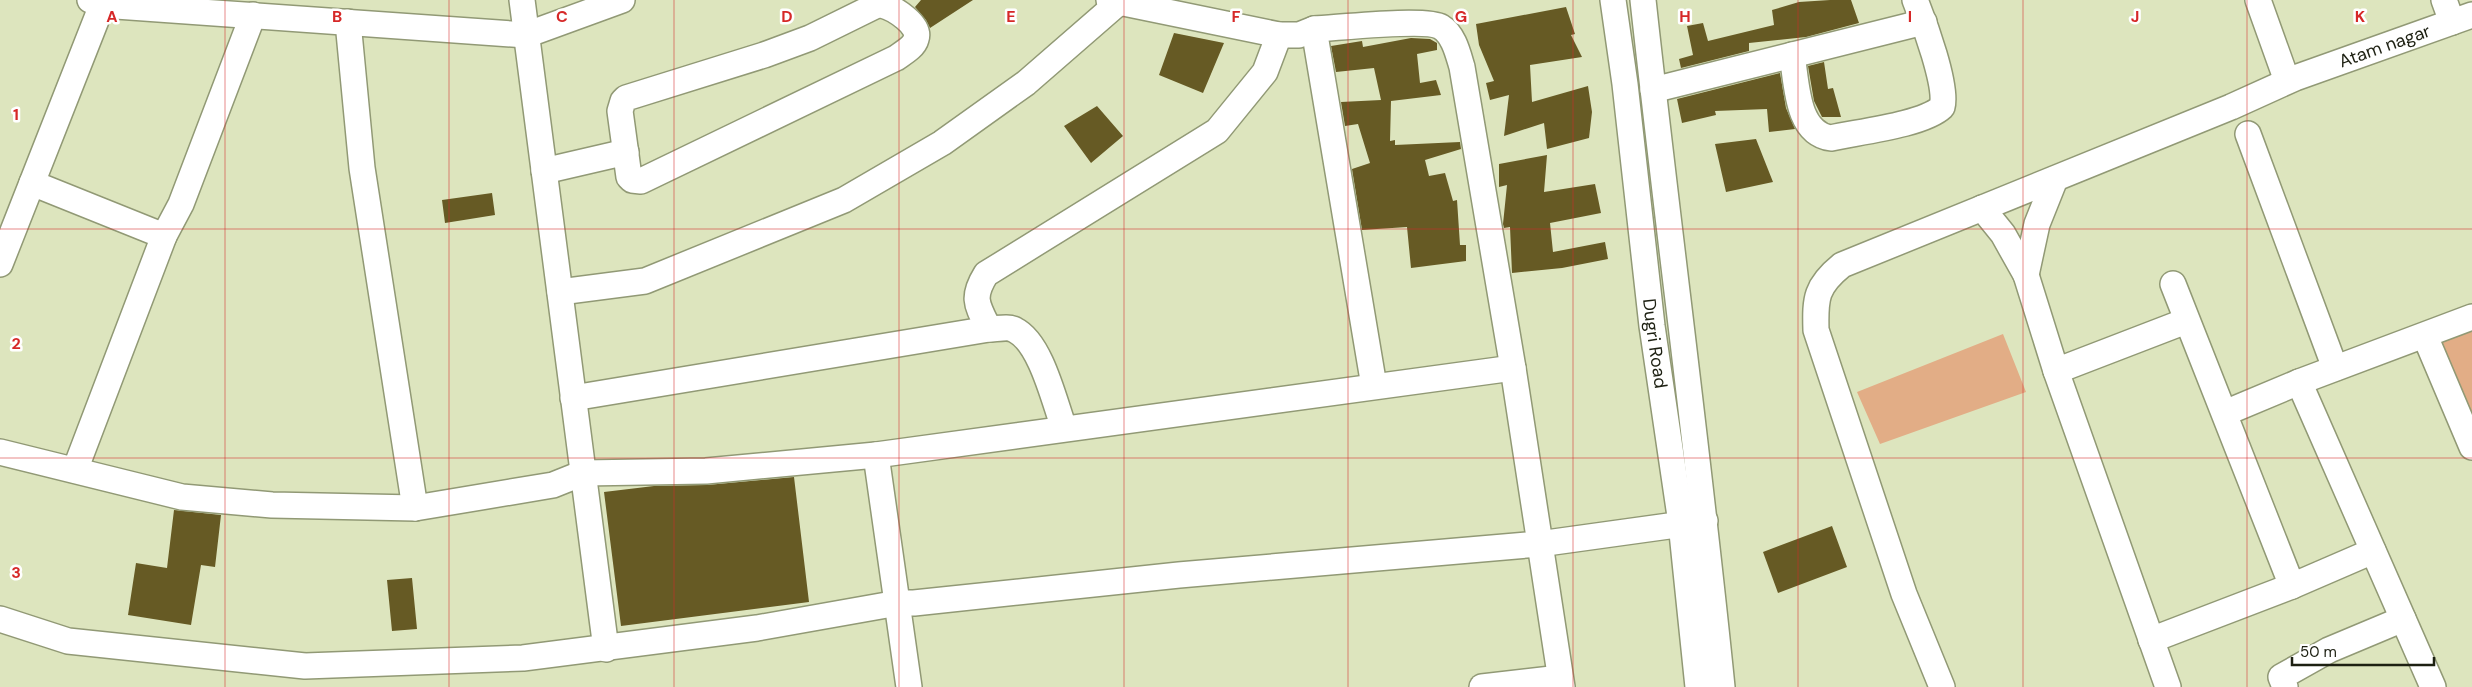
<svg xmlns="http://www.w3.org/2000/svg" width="2472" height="687" font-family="'DM Sans',sans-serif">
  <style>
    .green { fill: #e2ad86 }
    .building { fill: #665a24 }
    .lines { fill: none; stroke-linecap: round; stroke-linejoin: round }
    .minor-casing { stroke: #919975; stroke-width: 28 }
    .minor { stroke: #fff; stroke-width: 25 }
    .grid { fill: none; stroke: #d62828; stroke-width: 1; stroke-opacity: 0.55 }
    .labels { text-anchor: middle; stroke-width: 5; stroke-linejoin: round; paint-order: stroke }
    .street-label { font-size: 18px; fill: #1d2012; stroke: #fff }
    .grid-label { font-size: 16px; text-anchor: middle; font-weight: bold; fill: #d62828; stroke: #fff; stroke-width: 5; stroke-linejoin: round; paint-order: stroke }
  </style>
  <rect width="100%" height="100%" fill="#dde5be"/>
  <path class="green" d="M2472 326V419L2437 340Z
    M2003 334 2026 392 1880 444 1857 392Z"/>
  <path class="building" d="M921 0H973L930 28 926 20 915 7Z
    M1830 0H1851L1859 23 1806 37 1749 43V51L1681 68 1679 59 1693 55 1687 26 1703 23 1708 41 1774 25 1772 10 1799 2Z
    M1566 7 1575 34 1571 35 1582 57 1530 65 1532 102 1588 86 1592 112 1589 138 1547 149 1544 123 1504 136 1509 95 1490 100 1486 83 1494 81 1479 45 1476 24Z
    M1174 33 1224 43 1203 93 1159 75Z
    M1411 38 1430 39 1437 43V50L1417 54 1420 83 1436 80 1441 95 1391 101 1390 141 1395 140V145L1460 142 1461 149 1425 160 1429 176 1445 173 1453 201 1457 200 1460 245H1466V261L1411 268 1407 227 1362 230 1352 169 1370 163 1358 124 1345 126 1341 102 1381 100 1374 68 1336 72 1331 46 1362 41 1363 47Z
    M1824 62 1828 89 1833 88 1841 117H1822L1814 101 1808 66Z
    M1780 73 1786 108 1795 129 1769 132 1767 109 1715 111 1716 115 1682 123 1677 99Z
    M1097 106 1123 136 1091 163 1064 126Z
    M1756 139 1773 182 1726 192 1715 144Z
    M1547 155 1544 192 1595 184 1601 213 1550 223 1553 252 1605 242 1608 259 1562 268 1512 273 1510 227 1504 228 1503 224 1507 185 1499 187V164Z
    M492 193 495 215 445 223 442 200Z
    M794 477 809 602 621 626 604 492 654 486 707 485Z
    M174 510 221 515 215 567 201 565 191 625 128 615 136 563 167 568Z
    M1832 526 1847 567 1778 593 1763 552Z
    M412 578 417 629 392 631 387 580Z"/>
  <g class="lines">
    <defs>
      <g id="minor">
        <path d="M90 0 102 5 526 35 622 0"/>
        <path d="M522 0 606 649"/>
        <path d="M1109 0 1279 35H1299L1314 29C1337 28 1426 18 1441 27 1454 35 1458 54 1462 67L1513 368 1562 687"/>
        <path id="s1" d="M1613 0 1625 84 1652 326 1681 523 1698 687"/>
        <path d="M1643 0C1668 229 1699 458 1722 687"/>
        <path d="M2258 0 2287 81"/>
        <path d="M2444 0 2452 22"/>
        <path d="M882 5C894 8 921 25 916 39 914 47 903 53 896 58L641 181 632 180 629 177 620 111 623 101 626 98 764 55 810 38 875 6Z"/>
        <path d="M348 22 362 168 415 508"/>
        <path d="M1314 29 1374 386"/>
        <path d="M1792 55C1797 83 1796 133 1831 138 1857 132 1923 125 1942 107 1948 87 1924 22 1915 0"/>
        <path d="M1653 90 1924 22"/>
        <path d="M2248 134 2335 368"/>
        <path d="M544 171 626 152"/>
        <path d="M32 183 164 236"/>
        <path d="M1982 208 2003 234 2026 275 2056 371 2168 687"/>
        <path d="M0 264 104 0"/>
        <path d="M2026 275 2037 224 2055 179"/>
        <path d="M2173 284 2292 586"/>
        <path d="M560 292 645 281 844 200 942 143 1026 83 1118 3"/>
        <path d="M2425 336 2472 447"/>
        <path d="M2056 371 2186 321"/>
        <path d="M2299 382 2433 687"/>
        <path d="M573 398 989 329"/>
        <path d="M2225 413 2299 382 2472 317"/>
        <path d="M1064 428C1054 401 1041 343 1015 330 1009 326 996 329 989 329 977 305 971 298 986 274L1217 131 1265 72 1279 35"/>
        <path d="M0 452 182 497 272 505 415 508 553 485 583 473 706 471 876 455 1513 368"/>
        <path d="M876 455 909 687"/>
        <path d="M75 470 164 236 181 204 253 15"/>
        <path d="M0 619 68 641 305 666 523 658 757 628 898 603H914L1179 575 1539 544 1705 521"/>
        <path d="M2151 640 2292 586 2373 551"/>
        <path d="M1482 687 1560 678"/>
        <path id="s2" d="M1942 687 1904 594 1816 330C1815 298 1816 286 1842 265L2231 107 2295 78 2472 15"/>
        <path d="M2285 687 2281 677 2329 650 2403 619"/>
      </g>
    </defs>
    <use href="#minor" class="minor-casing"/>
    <use href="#minor" class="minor"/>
  </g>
  <path class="grid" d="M225 0V687M449 0V687M674 0V687M899 0V687M1124 0V687M1348 0V687M1573 0V687M1798 0V687M2023 0V687M2247 0V687M0 229H2472M0 458H2472"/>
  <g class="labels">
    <g class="street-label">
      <text dy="6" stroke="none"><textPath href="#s2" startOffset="1038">Atam nagar</textPath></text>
      <text dy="6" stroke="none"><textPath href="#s1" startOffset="346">Dugri Road</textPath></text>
    </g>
  </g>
  <g class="grid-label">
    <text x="112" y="22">A</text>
    <text x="337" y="22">B</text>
    <text x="562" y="22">C</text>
    <text x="787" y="22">D</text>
    <text x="1011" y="22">E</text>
    <text x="1236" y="22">F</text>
    <text x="1461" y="22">G</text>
    <text x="1685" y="22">H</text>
    <text x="1910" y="22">I</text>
    <text x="2135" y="22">J</text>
    <text x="2360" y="22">K</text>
    <text x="16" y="120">1</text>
    <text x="16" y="349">2</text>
    <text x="16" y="578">3</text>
  </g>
  <path d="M2292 657v8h142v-8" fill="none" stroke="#1d2012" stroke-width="2.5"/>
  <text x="2300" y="657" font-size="15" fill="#1d2012" stroke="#ffffff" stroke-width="4" paint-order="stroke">50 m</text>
</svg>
